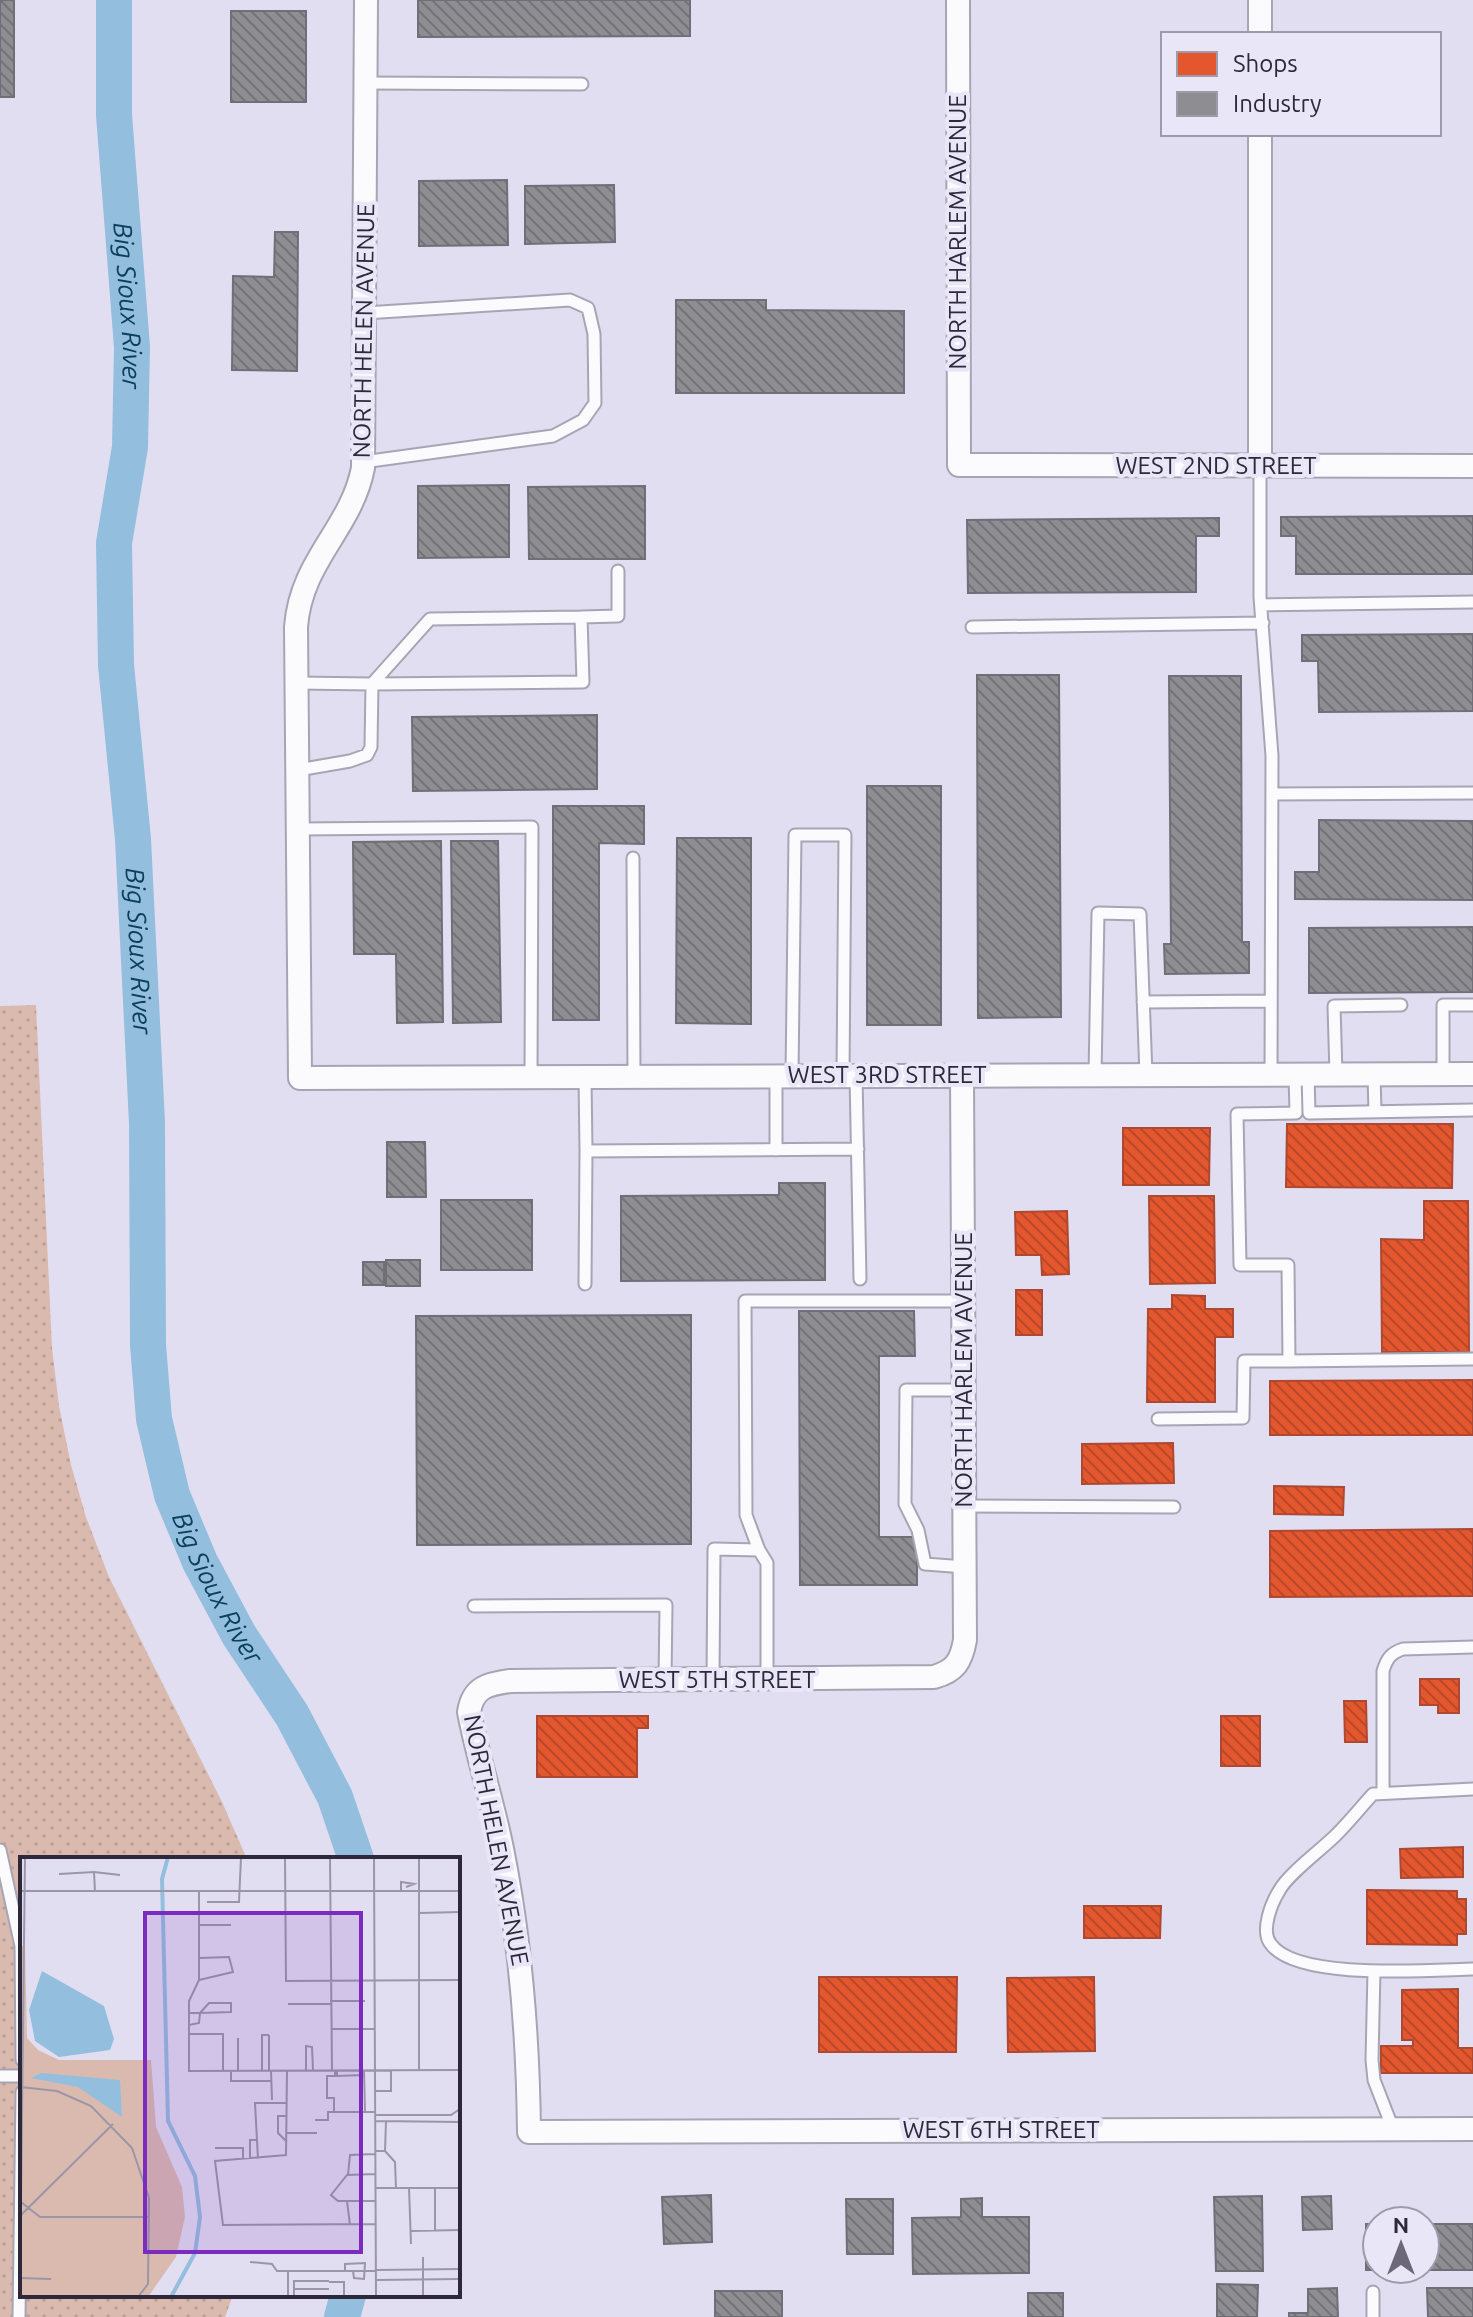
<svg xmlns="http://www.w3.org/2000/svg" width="1473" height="2317" font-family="Ubuntu,sans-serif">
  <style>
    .grass { fill: url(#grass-dots) }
    .shops { fill: url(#shops-back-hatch); stroke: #ad4932; stroke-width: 2 }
    .industry { fill: url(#industry-back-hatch); stroke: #706f78; stroke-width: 2 }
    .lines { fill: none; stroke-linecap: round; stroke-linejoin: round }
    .river { stroke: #94bede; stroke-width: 36 }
    .lane-casing { stroke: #a7a4b3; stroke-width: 15 }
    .street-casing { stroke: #a7a4b3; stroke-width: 26 }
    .lane { stroke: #fbfafd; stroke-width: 11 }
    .street { stroke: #fbfafd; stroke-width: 22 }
    .labels { text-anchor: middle; stroke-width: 8; stroke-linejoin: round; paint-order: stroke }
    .street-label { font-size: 24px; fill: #2d293a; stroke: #e9e6f8 }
    .water-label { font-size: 26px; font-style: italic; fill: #0b4059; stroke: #e9e6f8 }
    .inset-river { fill: none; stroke: #94bede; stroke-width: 4 }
    .inset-road { fill: none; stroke: #9a96a8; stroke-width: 2 }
    .view { fill: #7b2cbf; fill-opacity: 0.15; stroke: #7b2cbf; stroke-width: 4 }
    .inset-edge { fill: none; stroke: #2d293a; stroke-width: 4 }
  </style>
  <defs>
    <pattern id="grass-dots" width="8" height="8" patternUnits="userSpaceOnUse" patternTransform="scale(2)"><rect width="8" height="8" fill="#dabaaf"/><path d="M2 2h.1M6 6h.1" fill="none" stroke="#bba097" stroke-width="1.8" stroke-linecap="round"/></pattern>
    <pattern id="shops-back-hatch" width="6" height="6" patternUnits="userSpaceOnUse" patternTransform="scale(2)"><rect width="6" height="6" fill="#e4572e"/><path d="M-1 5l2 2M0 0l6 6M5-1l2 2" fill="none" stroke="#b94828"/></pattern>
    <pattern id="industry-back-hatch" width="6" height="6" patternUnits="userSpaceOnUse" patternTransform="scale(2)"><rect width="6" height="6" fill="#8d8d92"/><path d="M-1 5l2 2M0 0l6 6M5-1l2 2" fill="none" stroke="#747378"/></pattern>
  </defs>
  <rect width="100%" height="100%" fill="#e2def1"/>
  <path class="grass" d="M36 1005 52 1348 59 1406 71 1465 86 1517 109 1577 222 1802 247 1859H22V2295H233L225 2317H0V1006Z"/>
  <path class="shops" d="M1287 1124H1453L1452 1188 1286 1187Z
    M1123 1128H1210L1209 1185H1123Z
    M1149 1196H1214L1215 1283 1150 1284Z
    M1424 1201H1468L1469 1352H1382L1381 1239 1424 1240Z
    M1067 1211 1069 1274 1042 1275 1041 1255H1016L1015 1212Z
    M1016 1290H1042V1335H1016Z
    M1172 1295 1205 1296V1309H1233V1337H1215V1402H1147L1148 1309H1172Z
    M1473 1380V1435H1270V1381Z
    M1173 1443 1174 1483 1082 1484V1444Z
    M1274 1486 1344 1487 1343 1515 1274 1514Z
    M1473 1529V1596L1270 1597V1531Z
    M1420 1679H1459V1713H1438V1705H1420Z
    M1344 1701H1366L1367 1742H1345Z
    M537 1716H648V1728H637V1777H537Z
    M1221 1716H1260V1766H1221Z
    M1463 1847V1877L1401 1878 1400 1849Z
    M1367 1890 1457 1891V1899H1466V1934H1457V1945L1367 1944Z
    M1084 1906H1161L1160 1938H1084Z
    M819 1977H957L956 2052H819Z
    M1094 1977 1095 2051 1008 2052 1007 1978Z
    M1458 1989V2048H1473V2073H1381V2046H1413V2040H1402V1990Z"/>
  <path class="industry" d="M0 0H14V97H0Z
    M418 0H690V36L418 37Z
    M231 11H306V102H231Z
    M507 180 508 245 419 246V181Z
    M614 185 615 242 525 244V186Z
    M275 232H298L297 371 232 370 233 276 274 277Z
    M676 300H766V310L904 311V393H676Z
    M509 485V557L418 558V486Z
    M645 486V559H529L528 487Z
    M1473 516V574H1296V536H1281V517Z
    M1219 518V536H1196V592L968 593 967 520Z
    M1473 634V711L1319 712 1318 661H1302V635Z
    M977 675H1059L1061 1017 978 1018Z
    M1169 676H1241L1242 942H1249V973L1165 974 1164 944H1171Z
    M597 715V789L413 791 412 717Z
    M867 786H941V1025H867Z
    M553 806H644V844L599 843V1020H553Z
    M1319 820 1473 821V900L1295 899V872H1319Z
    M677 838H751V1024L676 1023Z
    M441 841 443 1022 397 1023 396 954H354L353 842Z
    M451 841H498L501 1022 453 1023Z
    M1473 927V992L1309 993V928Z
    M387 1142H425L426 1197H387Z
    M779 1183H825V1280L621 1281V1196L779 1195Z
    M441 1200H532V1270H441Z
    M386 1260H420V1286H386Z
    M363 1262H384V1285H363Z
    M799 1311H914L915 1356H879V1537H917V1585H800Z
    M691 1315V1544L417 1545 416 1316Z
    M711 2195 712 2242 664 2244 662 2197Z
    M1262 2196 1263 2271H1216L1214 2197Z
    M1331 2196 1332 2229 1303 2230 1302 2197Z
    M982 2198V2217H1029V2273L913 2274 912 2218 961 2217V2199Z
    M846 2199H893V2254H847Z
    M1366 2224H1377V2269H1425V2224H1473V2270H1366Z
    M1217 2284 1258 2285 1257 2317H1217Z
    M1337 2288 1338 2317H1289V2313H1308V2289Z
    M1427 2288H1473V2317H1428Z
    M715 2291H782V2317H715Z
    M1028 2293H1063V2317H1028Z"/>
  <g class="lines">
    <g class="river">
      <path id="s1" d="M114 0V115L132 347 130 447 114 543 116 665 133 839 147 1123 148 1345 154 1419 172 1495 200 1562 239 1635 292 1715 335 1797 356 1859"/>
      <path d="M342 2317 348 2295"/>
    </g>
    <defs>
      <path id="lane" d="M365 83 582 84
        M363 462 553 436 583 420 595 403 594 334 588 308 570 300 365 313
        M1260 467V597L1272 756 1271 1075
        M1261 605 1473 602
        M581 617 583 682 372 684 430 619Z
        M581 617 618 616V571
        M972 627 1263 623
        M297 683 372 684 371 747 367 755 350 761 298 770
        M1272 794 1473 793
        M299 829 532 827 531 1077
        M633 858 634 1077
        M1143 1002 1271 1001
        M1308 1074 1309 1113 1473 1110
        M1336 1074 1334 1006 1401 1005
        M1374 1074 1375 1112
        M1443 1074V1005H1473
        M792 1075 795 835H845L843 1075
        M856 1075 860 1279
        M1095 1075 1098 913 1140 914 1146 1075
        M1295 1075 1296 1113 1237 1114 1240 1265H1288L1289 1361 1473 1359
        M776 1076V1150
        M585 1077 586 1151 858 1149
        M585 1284 586 1151
        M964 1390H906L905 1504 918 1530 925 1564 965 1567
        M1158 1419 1243 1418 1244 1361H1289
        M964 1506 1174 1507
        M474 1606 666 1605 665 1680
        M713 1680 714 1549 759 1550
        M767 1680V1563L759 1550 746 1515 745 1301H963
        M1473 1789 1373 1794C1361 1807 1349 1822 1336 1835 1321 1850 1288 1874 1279 1891 1271 1904 1261 1930 1270 1943 1295 1981 1430 1970 1473 1969
        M1383 1793V1671C1387 1658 1391 1653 1403 1649L1473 1647
        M0 1850 21 1946 22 2060
        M1374 1971 1372 2060 1374 2080 1393 2129
        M0 2076H22
        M1373 2292V2317
        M19 2317 22 2092"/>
      <path id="street" d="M366 0 363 468C351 529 301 560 296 627L300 1078 1473 1074
        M958 0 959 465 1473 466
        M1260 34V0
        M1260 467V134
        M962 1075 965 1640C961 1662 955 1671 934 1677L510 1681C488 1684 473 1687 469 1712 478 1759 494 1806 503 1854 521 1946 528 2038 529 2132L1473 2129"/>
    </defs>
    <use href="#lane" class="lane-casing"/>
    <use href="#street" class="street-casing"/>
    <use href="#lane" class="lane"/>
    <use href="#street" class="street"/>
  </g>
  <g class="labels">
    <g class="street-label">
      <text transform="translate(958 232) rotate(-90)" y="8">NORTH HARLEM AVENUE</text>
      <text transform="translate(364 331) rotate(-89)" y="8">NORTH HELEN AVENUE</text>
      <text x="1216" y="474">WEST 2ND STREET</text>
      <text x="887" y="1083">WEST 3RD STREET</text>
      <text transform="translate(964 1370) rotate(-90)" y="8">NORTH HARLEM AVENUE</text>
      <text x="717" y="1688">WEST 5TH STREET</text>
      <text transform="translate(496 1840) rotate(79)" y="8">NORTH HELEN AVENUE</text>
      <text x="1001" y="2138">WEST 6TH STREET</text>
    </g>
    <g class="water-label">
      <text dy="9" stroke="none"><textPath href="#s1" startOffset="306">Big Sioux River</textPath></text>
      <text dy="9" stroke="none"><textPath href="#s1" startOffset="954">Big Sioux River</textPath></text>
      <text dy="9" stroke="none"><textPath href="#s1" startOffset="1604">Big Sioux River</textPath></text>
    </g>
  </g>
  <g transform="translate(20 1857)">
    <rect width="440" height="440" fill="#e2def1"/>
    <path d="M0 89H5L7 181 18 193 39 203H131L136 270 162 330 165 360 156 400 128 440H0Z" fill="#dabaaf"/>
    <path d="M33 423 100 436 103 440H28Z" fill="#dabaaf"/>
    <path d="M22 114 84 149 94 182 90 193 39 200 15 184 9 153ZM21 216 100 223 102 260 58 230 11 221Z" fill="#94bede"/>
    <path class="inset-river" d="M148 0 142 22 148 264 175 319 180 360 175 396 151 440"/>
    <path class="inset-road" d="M5 0 1 345 20 360H129M265 0 266 124 440 123M310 0 312 213M354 0 356 440M399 0V213M74 15 100 18M39 17 74 15 75 35M0 34H440M179 35V123L169 144V214L440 213M381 35V25L394 27 386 30M187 45H219L221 0M399 56 440 55M179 68H211M179 123 213 115 209 100 179 101M310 144H345M189 146H211V155L180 156ZM268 147H311M169 156H180L179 166 169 168M312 172H355M169 177H203V213M218 181V213M211 213V224H251M242 213V178H249M249 213V178M251 213 252 243M267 213 266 298 195 304 203 368 355 367M286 213V189L292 190 293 213M315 213V219H307V241H314V255H354M344 213 345 255M317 214V219L344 218M0 230 37 234 71 249 112 291 129 341 128 427 118 440M355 234H371V213M355 258H431L440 252M267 259H258V276L267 285M295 263H308V255H314M356 264 440 265M267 276H297M195 291H223V302M356 294H365L375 305 376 331M365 294 366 264M230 302V283H237M238 302 235 246H267M355 317 327 318 311 338 318 344H356M328 318 330 298 355 297M356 331H440M389 331 391 387M415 331V373M327 344 330 368M0 359 93 267M390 374 440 373M403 400V440M230 405 252 407 257 414H355M356 413 440 412M268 414V440M325 414V407L345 406 344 422 334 421 333 414M0 421 31 422M356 423 440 422M274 432H309M274 440V424H309M308 440H324V425H309"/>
    <path class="view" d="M125 56H341V395H125Z"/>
    <rect width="440" height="440" class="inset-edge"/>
  </g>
  <rect x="1161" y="32" width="280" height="104" fill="#e9e6f8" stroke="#9e9aac" stroke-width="2"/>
  <rect x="1177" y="52" width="40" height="24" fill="#e4572e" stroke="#9e9aac" stroke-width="2"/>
  <text x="1233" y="72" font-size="24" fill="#2d293a">Shops</text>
  <rect x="1177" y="92" width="40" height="24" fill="#8d8d92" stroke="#9e9aac" stroke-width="2"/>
  <text x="1233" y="112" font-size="24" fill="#2d293a">Industry</text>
  <g transform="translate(1401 2245)"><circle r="38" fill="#e9e6f8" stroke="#9e9aac" stroke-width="2"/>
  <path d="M0-6L14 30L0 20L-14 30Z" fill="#6c687a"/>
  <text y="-12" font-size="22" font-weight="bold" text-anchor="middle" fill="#2d293a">N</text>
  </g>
</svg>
